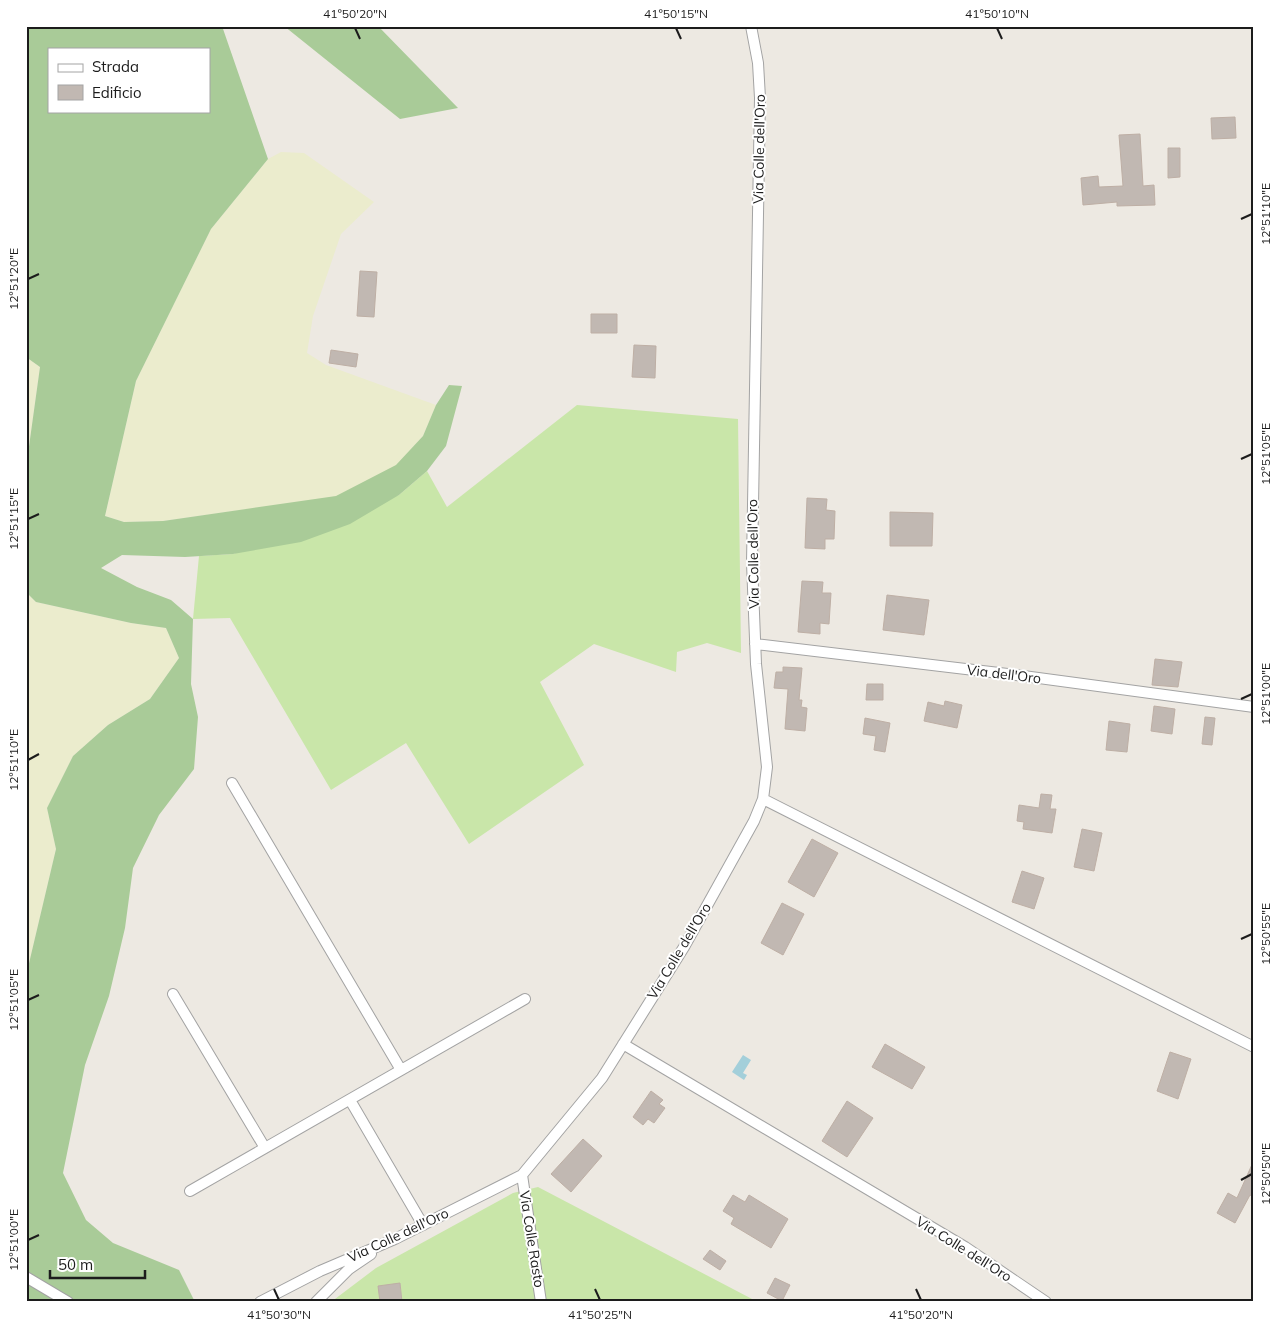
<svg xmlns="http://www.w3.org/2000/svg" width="1280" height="1328" font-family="Mulish,sans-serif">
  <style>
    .farmland { fill: #ebeccd }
    .grass { fill: #c9e6a9 }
    .forest { fill: #a9cb98; fill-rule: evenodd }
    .water { fill: #a3cfda }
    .building { fill: #c1b8b2; stroke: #beafa5 }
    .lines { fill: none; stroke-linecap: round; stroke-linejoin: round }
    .minor-casing { stroke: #a3a3a3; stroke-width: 12 }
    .minor { stroke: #fff; stroke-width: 10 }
    .ticks { fill: none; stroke: #1c1c1c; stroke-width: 2 }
    .labels { text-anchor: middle; stroke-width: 4; stroke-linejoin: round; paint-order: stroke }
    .street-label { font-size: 14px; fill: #1c1c1c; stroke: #fff }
    .neatline { fill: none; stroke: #1c1c1c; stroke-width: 2 }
    .ticks-label { font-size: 12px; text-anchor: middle; fill: #1c1c1c }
  </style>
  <rect width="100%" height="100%" fill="#ede9e2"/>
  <path class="farmland" d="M281 152 304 153 374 202 341 234 313 316 307 353 326 365 436 405 423 436 396 466 336 497 163 521 124 522 105 516 136 381 211 229 268 159Z
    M26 357 40 367 26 468Z
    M26 592 36 602 131 623 166 628 179 658 150 699 108 725 73 756 47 808 56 849 26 976Z"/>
  <path class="grass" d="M577 405 738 419 741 653 707 643 677 652 676 672 594 644 540 682 584 765 469 844 406 743 331 790 230 618 193 619 199 556 233 554 399 495 427 471 447 507Z
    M538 1187 754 1300 755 1302H402L400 1283 380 1302H331L376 1268 513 1193Z"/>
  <path class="forest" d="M26 26H222L268 159 211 229 136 381 105 516 124 522 163 521 336 496 396 465 423 436 436 405 449 385 462 386 446 446 427 471 399 495 350 524 301 542 233 554 185 557 122 555 101 568 137 587 171 600 193 619 191 684 198 717 194 769 159 815 133 868 125 928 109 996 85 1065 63 1173 86 1220 113 1243 179 1270 195 1302H26V976L56 849 47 808 73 756 108 725 150 699 179 658 166 628 131 623 36 602 26 592V468L40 367 26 357ZM49 49H209V111H49Z
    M284 26H378L458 108 400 119Z"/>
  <path class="water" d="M743 1055 751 1060 743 1073 747 1075 744 1080 732 1072Z"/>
  <path class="building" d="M1235 117 1236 138 1212 139 1211 118Z
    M1140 134 1143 186 1154 185 1155 205 1117 206V202L1083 205 1081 178 1098 176 1099 187 1123 186 1119 135Z
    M1168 148H1180V177L1168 178Z
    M360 271 377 272 374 317 357 316Z
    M591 314H617V333H591Z
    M634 345 656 346 655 378 632 377Z
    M331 350 358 354 356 367 329 363Z
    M807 498 827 499 826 510 835 511 834 539H825V549L805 548Z
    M890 512 933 513 932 546H890Z
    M802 581 823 582 822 593H831L829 624 820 623V634L798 632Z
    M887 595 929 600 924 635 883 630Z
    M1155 659 1182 662 1178 687 1152 685Z
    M783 667 802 668 799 700H802L801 707 807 708 805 731 785 729 788 689 774 688 776 672H783Z
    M867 684H883V700H866Z
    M945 701 962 705 957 728 924 721 928 702 944 706Z
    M1154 706 1175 709 1172 734 1151 731Z
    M1205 717 1215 718 1212 745 1202 744Z
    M865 718 890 723 885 752 874 750 876 736 863 734Z
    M1109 721 1130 724 1127 752 1106 750Z
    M1041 794 1052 795 1050 809H1056L1052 833 1023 829 1024 822 1017 821 1019 805 1039 808Z
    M1082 829 1102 833 1094 871 1074 867Z
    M812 839 838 853 814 897 788 882Z
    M1022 871 1044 878 1034 909 1012 902Z
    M782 903 804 914 783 955 761 943Z
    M885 1044 925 1067 912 1089 872 1067Z
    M1170 1052 1191 1059 1178 1099 1157 1091Z
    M651 1091 663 1100 659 1104 665 1108 654 1123 648 1119 643 1125 633 1117Z
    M847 1101 873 1118 847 1157 822 1141Z
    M583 1139 602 1156 571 1192 551 1174Z
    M1254 1160V1197L1250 1195 1235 1223 1217 1213 1228 1193 1237 1198Z
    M733 1195 745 1202 749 1195 788 1219 771 1248 731 1224 734 1218 723 1211Z
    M710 1250 726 1261 720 1270 703 1259Z
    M775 1278 790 1285 782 1301 767 1293Z
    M400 1283 402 1302H380L378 1286Z"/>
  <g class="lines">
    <defs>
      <path id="minor" d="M755 644 1016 675 1254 707
        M232 783 401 1070
        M763 799 1254 1047
        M173 994 265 1148
        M623 1044 965 1247 1046 1302
        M350 1100 423 1225
        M522 1175 541 1302
        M190 1191 525 999
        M26 1277 68 1302
        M260 1302 320 1271 395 1239 522 1175 602 1078 684 947 754 821 763 799 767 767 756 664 752 563 760 98 758 63 751 26
        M316 1302 349 1269 371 1254"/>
    </defs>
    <use href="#minor" class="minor-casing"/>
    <use href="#minor" class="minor"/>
  </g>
  <path class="ticks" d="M355 28 360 39M676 28 681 39M997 28 1002 39M1241 219 1252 214M28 279 39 274M1241 459 1252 454M28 519 39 514M1241 699 1252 694M28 760 39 754M1241 939 1252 934M28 1000 39 995M1241 1180 1252 1174M28 1240 39 1235M274 1289 279 1300M595 1289 600 1300M916 1289 921 1300"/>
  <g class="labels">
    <g class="street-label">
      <text transform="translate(759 149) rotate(-89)" y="5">Via Colle dell'Oro</text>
      <text transform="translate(753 554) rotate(-91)" y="5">Via Colle dell'Oro</text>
      <text transform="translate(1004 674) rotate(7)" y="5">Via dell'Oro</text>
      <text transform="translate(679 951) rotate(-59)" y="5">Via Colle dell'Oro</text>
      <text transform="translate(398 1235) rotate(-25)" y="5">Via Colle dell'Oro</text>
      <text transform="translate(532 1239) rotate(81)" y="5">Via Colle Rasto</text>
      <text transform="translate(964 1249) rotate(32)" y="5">Via Colle dell'Oro</text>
    </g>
  </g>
  <rect width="1280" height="1328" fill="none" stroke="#ffffff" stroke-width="55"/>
  <rect x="48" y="48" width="162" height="65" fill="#ffffff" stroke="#a4a4a4"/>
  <rect x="58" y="64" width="25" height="8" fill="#ffffff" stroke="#a4a4a4"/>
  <text x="92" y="72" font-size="15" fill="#1c1c1c">Strada</text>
  <rect x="58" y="85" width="25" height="15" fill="#c1b8b2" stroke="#a4a4a4"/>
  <text x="92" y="98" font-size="15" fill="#1c1c1c">Edificio</text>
  <path d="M50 1270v8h95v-8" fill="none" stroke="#1c1c1c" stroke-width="2.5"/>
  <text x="58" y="1270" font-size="15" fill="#1c1c1c" stroke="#ffffff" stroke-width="4" paint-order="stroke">50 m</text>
  <rect x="28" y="28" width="1224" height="1272" class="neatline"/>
  <g class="ticks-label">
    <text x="355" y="18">41°50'20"N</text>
    <text x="676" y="18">41°50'15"N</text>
    <text x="997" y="18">41°50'10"N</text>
    <text transform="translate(1266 214) rotate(-90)" y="4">12°51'10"E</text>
    <text transform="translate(14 279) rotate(-90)" y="4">12°51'20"E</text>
    <text transform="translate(1266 454) rotate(-90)" y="4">12°51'05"E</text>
    <text transform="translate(14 519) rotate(-90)" y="4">12°51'15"E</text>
    <text transform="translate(1266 694) rotate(-90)" y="4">12°51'00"E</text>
    <text transform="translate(14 760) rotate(-90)" y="4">12°51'10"E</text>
    <text transform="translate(1266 934) rotate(-90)" y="4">12°50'55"E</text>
    <text transform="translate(14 1000) rotate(-90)" y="4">12°51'05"E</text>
    <text transform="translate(1266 1174) rotate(-90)" y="4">12°50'50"E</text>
    <text transform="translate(14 1240) rotate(-90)" y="4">12°51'00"E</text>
    <text x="279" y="1319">41°50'30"N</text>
    <text x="600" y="1319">41°50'25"N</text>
    <text x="921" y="1319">41°50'20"N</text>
  </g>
</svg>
